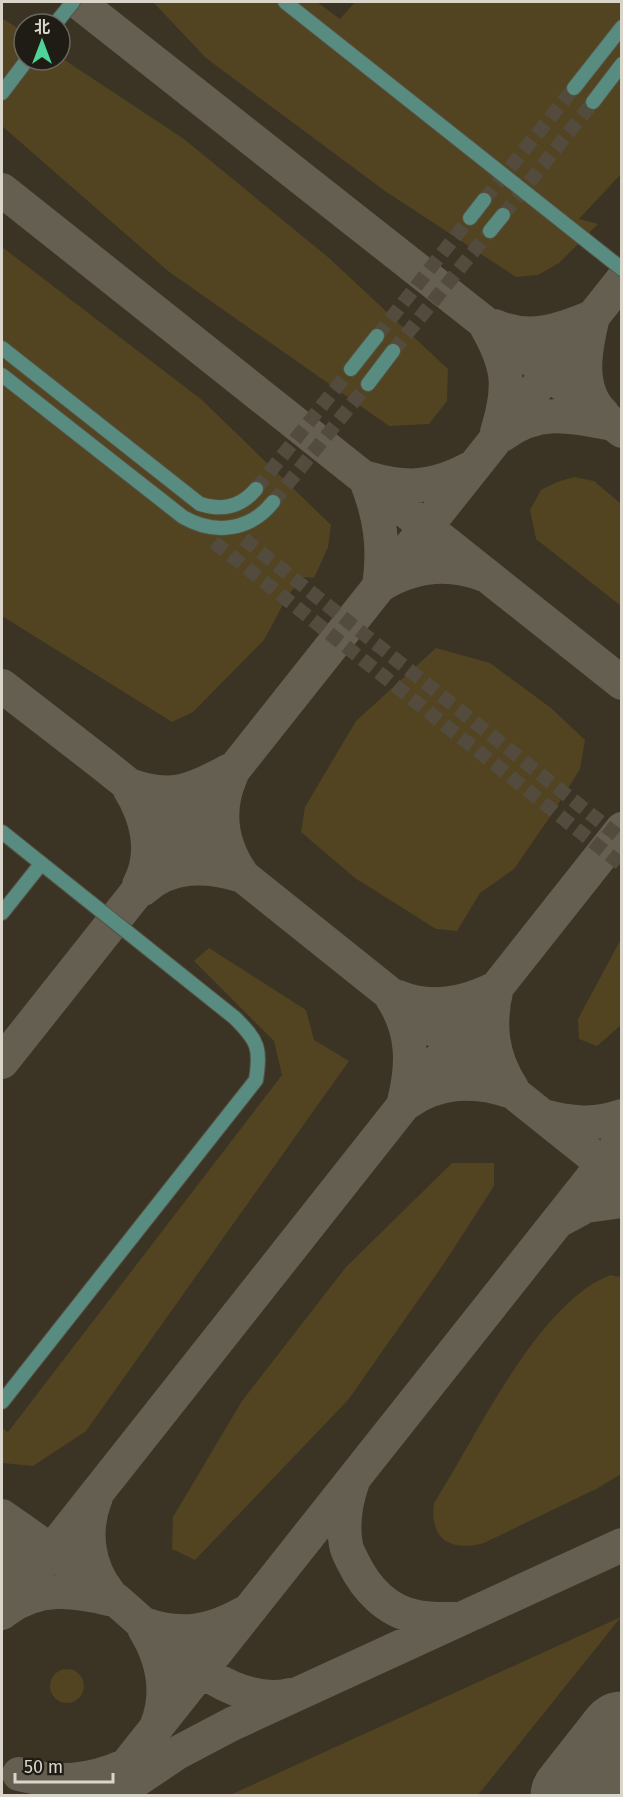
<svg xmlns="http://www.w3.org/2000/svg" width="623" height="1797" font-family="'Fira Sans','Noto Sans SC',sans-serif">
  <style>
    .green { fill: #524321 }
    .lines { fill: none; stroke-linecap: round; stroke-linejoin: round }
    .taxiway { stroke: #655f52; stroke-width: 34 }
    .runway { stroke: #655f52; stroke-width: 87 }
    .minor-tunnel { stroke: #534c3e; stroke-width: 14; stroke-dasharray: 14 7; stroke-linecap: butt }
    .minor-casing { stroke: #575143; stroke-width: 16 }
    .minor { stroke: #598c81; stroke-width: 14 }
  </style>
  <rect width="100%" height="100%" fill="#3b3425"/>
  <path class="green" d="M153 2H317L340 19 355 2H621V174L579 219 598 224 559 263 538 275 516 277 385 191 206 58Z
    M4 19 24 33V60H60V57L184 139 329 258 448 369 447 401 429 424 389 426 168 271 2 126V21Z
    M2 247 202 400 331 525 328 547 314 578 304 577 288 595 264 640 193 712 172 722 2 616Z
    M574 477 594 481 621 504V606L536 539 530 510 541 490 557 482Z
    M436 648 490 663 551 708 585 740 580 769 554 811 514 869 480 893 457 931 436 929 355 878 301 832 305 807 356 721Z
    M621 939V1025L597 1046 579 1039 578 1019Z
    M209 948 306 1010 314 1040 349 1061 86 1431 33 1466 2 1463V1428L8 1432 282 1075 274 1041 194 961Z
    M452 1163H494V1186L443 1265 348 1400 195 1560 172 1549 173 1517 242 1401 346 1267Z
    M610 1275 621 1277V1474L598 1488 484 1543C451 1552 429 1540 434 1503 477 1436 536 1305 610 1275Z
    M621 1617 478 1795H230Z
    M50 1686a17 17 0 1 1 34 0a17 17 0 1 1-34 0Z"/>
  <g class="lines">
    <path class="taxiway" d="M78 2 622 431
      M2 190 622 683
      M593 317C585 349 577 389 603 414
      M486 326C509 366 511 387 497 432
      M494 326C529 341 559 331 592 317
      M502 435C537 409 568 415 608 423
      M365 478C380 514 385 547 379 586
      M367 478C407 490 434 488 471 468
      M381 585C414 565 448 561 484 575
      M2 686 104 765 619 1177
      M231 776C216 810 221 843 241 873
      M129 785C170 800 192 791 228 771
      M129 788C147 817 156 853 139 885
      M143 889C170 864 207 865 239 875
      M497 987C488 1023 491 1056 512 1088
      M398 997C431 1011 464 1004 496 988
      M392 998C414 1032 413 1065 404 1102
      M2 1062 622 280
      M408 1102C438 1081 475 1079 509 1091
      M543 1116C569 1123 595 1126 622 1116
      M560 1220 586 1206 622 1201
      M353 1481C346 1501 342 1523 346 1545 347 1551 350 1556 353 1562 366 1589 387 1611 417 1617 431 1620 445 1619 459 1619
      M96 1497C83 1529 87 1566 109 1593
      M2 1516C40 1543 79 1570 116 1600 160 1637 227 1710 290 1695
      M2 1530C15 1554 12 1583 2 1608
      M6 1610C38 1586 73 1590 109 1599
      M2 1613 622 829
      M144 1624C180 1637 211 1632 244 1613
      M144 1628C163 1659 170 1691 157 1725
      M19 1774C59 1784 89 1782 127 1765
      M116 1794 177 1753 232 1724 622 1545
      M102 1796 622 1140"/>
    <path class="runway" d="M574 1796 622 1735"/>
    <path class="minor-tunnel" d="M484 200 574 88
      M503 215 593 102
      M377 336 470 218
      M393 351 490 231
      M256 489 351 369
      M273 502 368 384
      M244 539 622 839
      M214 542 622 865"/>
    <defs>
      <path id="minor" d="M285 2 622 269
        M55 24 73 2
        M574 88 622 27
        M2 93 27 60
        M593 102 622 64
        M470 218 484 200
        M490 231 503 215
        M2 348 200 504C222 511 241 507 256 489
        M351 369 377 336
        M2 375 183 517C214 535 250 531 273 502
        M368 384 393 351
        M2 832 235 1018C258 1041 261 1048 256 1080L2 1402
        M2 913 41 864"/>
    </defs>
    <use href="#minor" class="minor-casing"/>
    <use href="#minor" class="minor"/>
  </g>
  <rect width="623" height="1797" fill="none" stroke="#d9d5cb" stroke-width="6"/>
  <g transform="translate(42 42)"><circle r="28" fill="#1f1c15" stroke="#69665e" stroke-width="1.5"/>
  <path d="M0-4.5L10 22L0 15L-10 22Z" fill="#4ed399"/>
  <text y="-9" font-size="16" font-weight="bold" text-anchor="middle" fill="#d9d5cb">北</text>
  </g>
  <path d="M15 1773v9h98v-9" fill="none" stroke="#d9d5cb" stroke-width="3"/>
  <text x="24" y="1773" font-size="18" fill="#d9d5cb" stroke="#1f1c15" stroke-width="4.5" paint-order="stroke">50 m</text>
</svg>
